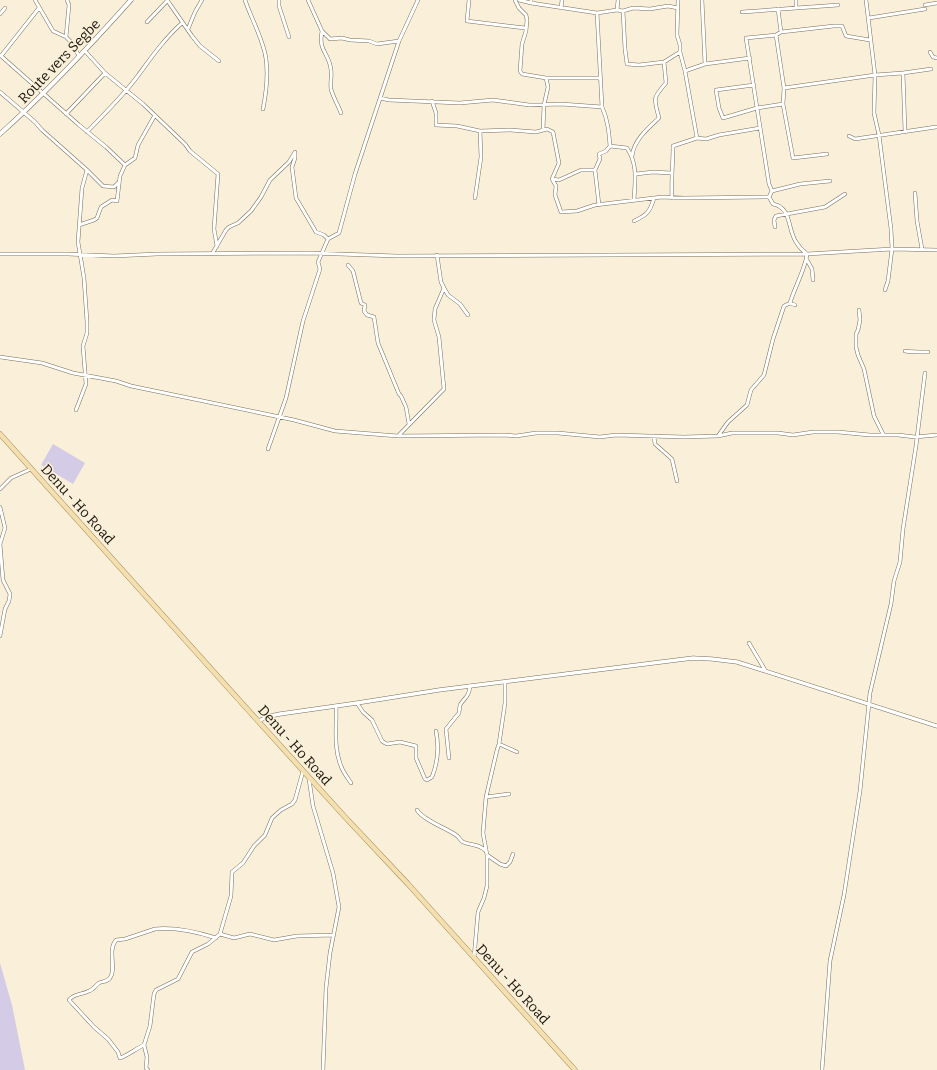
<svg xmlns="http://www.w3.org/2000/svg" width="937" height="1070" font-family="Bitter,serif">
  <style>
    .green { fill: #d4cce7 }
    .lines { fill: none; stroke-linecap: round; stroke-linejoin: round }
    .minor-casing { stroke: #786f5b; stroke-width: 4 }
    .tertiary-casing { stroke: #786f5b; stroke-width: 4.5 }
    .secondary-casing { stroke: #786f5b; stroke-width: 5 }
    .primary-casing { stroke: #a28a55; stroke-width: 5.5 }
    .minor { stroke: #fff; stroke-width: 3 }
    .tertiary { stroke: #fff; stroke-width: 3.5 }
    .secondary { stroke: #fff; stroke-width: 4 }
    .primary { stroke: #f4dfb0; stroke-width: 4.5 }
    .labels { text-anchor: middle; stroke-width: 3; stroke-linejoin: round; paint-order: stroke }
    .street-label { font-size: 14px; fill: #19150d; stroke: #faefd8 }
  </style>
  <rect width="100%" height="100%" fill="#faefd8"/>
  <path class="green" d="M53 444 85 463 73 484 41 465Z
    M0 963 12 1005 25 1070H0Z"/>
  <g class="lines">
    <defs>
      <path id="minor" d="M35 0 53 31 66 37 72 43 79 56
        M167 0 192 36 200 46 219 61
        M245 0C251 18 264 41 266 59 268 74 266 94 263 109
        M279 0V6L289 37
        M308 0 322 31 330 39 342 38 350 40 369 41 377 44 399 41
        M469 0 467 21 525 28
        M515 0 519 8 526 15 527 20 526 31 522 44 520 71 522 74 546 78H599L601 80
        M519 0 531 3V0
        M678 0 677 35 680 45V52L685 71 697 138
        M702 0 705 64
        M796 0V8
        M866 0 875 75 874 113 879 135 891 229 892 249 888 281 885 290
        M531 3 597 13 617 10 623 11 633 8 650 9 668 6 678 8
        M925 5 937 3
        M561 8 562 0
        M778 9 781 32
        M617 10 618 0
        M623 11 625 49 627 64 639 65 664 62 680 52
        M742 12 838 5
        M597 13 602 107C608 120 609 133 610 146L606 151 599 154 600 159 595 170 599 205
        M0 14 5 8
        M869 18 925 9
        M147 22 167 1
        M188 29 195 12 202 0
        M322 31C318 52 329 52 331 70 332 76 330 83 331 89 333 97 338 105 341 113
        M776 35 784 88
        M66 37 69 5 67 0
        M85 51 105 73 143 104 185 144 190 151 218 174 214 229 217 246
        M930 52 933 57 937 58
        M0 55 79 125 106 147 125 165
        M1 56 39 8
        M685 71 705 64 750 58
        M903 73 905 131
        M754 85 716 90 719 108 723 118 757 108 783 104 784 88 875 75 903 73 931 69
        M0 92 35 122 42 130 87 170 82 188 78 242 84 278 87 322V333L83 346 86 384 76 410
        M380 98 389 100 460 103 493 100 529 105 561 104 602 107
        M432 101 436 113V125L457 126 480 131 510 130 536 132 547 129 553 132 559 163 552 179 556 186 555 195 561 212 577 211 595 205 662 197 684 198 769 197
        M783 104 793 158 827 154
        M66 114 105 73
        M543 130 544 105 548 87 546 78
        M87 132C104 114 122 97 137 77 151 58 164 39 182 23
        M849 136 855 139 936 127
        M610 146 627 148C638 165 635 180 634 200
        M632 156C634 140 648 128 659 118 654 98 652 99 666 83L664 62
        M87 170 103 186 114 187 119 182
        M636 174 653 172 671 173
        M552 179 559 180 581 170H595
        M772 191 800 184 830 181
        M915 193 917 221 922 249
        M475 198 481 157 480 131
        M672 198C671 180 673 164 673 146L697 138 706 139 719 135 760 128
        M634 221C647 215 650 212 654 198
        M79 225 94 220 97 218 101 207 112 200 117 201 120 176 125 165 135 158 138 145 155 115
        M775 227 774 220 776 216 825 207 845 194
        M0 254H68L114 256 157 254 310 253 397 256 807 254 892 249 937 250
        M212 254 226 230 229 227 238 223 251 211 261 197 270 180 289 162 295 152V158L292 167 296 198 316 232 324 235 328 239 339 233 355 174 399 41 418 0
        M807 260 812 269 813 280
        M348 265 353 271 361 303 365 305 364 311 367 315 374 317 378 343 399 394 401 396 406 407 409 424
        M444 288 448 295 460 304 468 315
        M790 303C794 289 806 267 807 254 803 251 799 247 796 242 787 228 792 208 773 204L769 197 772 191 769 184 746 38 776 35 781 32 834 26H842L846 36 870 40
        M859 310 860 320 858 330 856 334V347L858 355 864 369 874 416 883 434
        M905 351C910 352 922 352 928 352
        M0 357 42 363 73 373 116 381 131 386 294 420 335 431 398 436 504 435 516 436 536 433H558L600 437 616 435 684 437 718 436 732 433H778L793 435 813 432H838L870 435H898L915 437 937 435
        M398 436 444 389 439 337 434 320 435 309 444 288 441 282 437 255
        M718 436 728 422 747 405 751 390 764 375 773 339 784 306 790 303 795 305
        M654 437 655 444 672 459 677 481
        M268 449 286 398 303 321 320 269 318 262 328 239
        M0 489 11 478 31 469
        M0 507 5 528 0 544 3 580 10 594 9 601 5 609 0 636
        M749 643 765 670
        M357 703 363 712 372 720 382 741 385 743 387 744 400 742 416 746V758L425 779 427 780 432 777C438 762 439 746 436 731
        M336 706C337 726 333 747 341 766 343 772 347 777 351 783
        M499 744 517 752
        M449 758 446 729 459 713 460 705C465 697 469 697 470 686
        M309 779 313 806 333 873 339 907 330 953 326 988 323 1070
        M486 797 509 794
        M417 810C423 820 446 828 456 835 459 837 460 840 463 842 471 846 478 843 486 851
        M487 855 500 864 506 866 510 862 513 854
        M220 934 234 938 250 934 274 940 297 936 334 935
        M474 958 478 912 484 898 487 886V855L483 833 486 797 497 750 499 744 505 703V682
        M144 1045C137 1048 127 1056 120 1058L118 1052 108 1039 94 1027 69 1000C74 993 82 995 89 991 93 990 95 986 99 983 103 981 107 982 110 978 117 968 107 951 116 940L125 939 155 929C176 927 197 932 216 938
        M148 1070 146 1068 147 1057 144 1045 150 1026 154 994 156 990 178 979 192 952 208 944 220 934 231 896 232 872 243 863 254 846 265 835 272 818 281 810 292 804 295 800 303 771
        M822 1070 830 961 844 895 860 791 870 693 891 604 894 581 900 562 903 529 916 446 925 373"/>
      <path id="tertiary" d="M258 721 270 716 280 714 357 703 439 690 693 658 712 659 737 662 937 726"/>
      <path id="secondary" d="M0 134C47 92 89 47 131 0"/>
      <path id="primary" d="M0 434 258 721 345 817 408 884 575 1070"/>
    </defs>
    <use href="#minor" class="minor-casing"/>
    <use href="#tertiary" class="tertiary-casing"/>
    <use href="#secondary" class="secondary-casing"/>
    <use href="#primary" class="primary-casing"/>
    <use href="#minor" class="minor"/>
    <use href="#tertiary" class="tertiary"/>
    <use href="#secondary" class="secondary"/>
    <use href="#primary" class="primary"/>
  </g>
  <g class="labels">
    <g class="street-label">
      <text transform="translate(59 61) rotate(-46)" y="5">Route vers Segbe</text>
      <text transform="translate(78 504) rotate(48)" y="5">Denu - Ho Road</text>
      <text transform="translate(295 745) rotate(48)" y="5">Denu - Ho Road</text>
      <text transform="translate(513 984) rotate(48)" y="5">Denu - Ho Road</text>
    </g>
  </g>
</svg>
